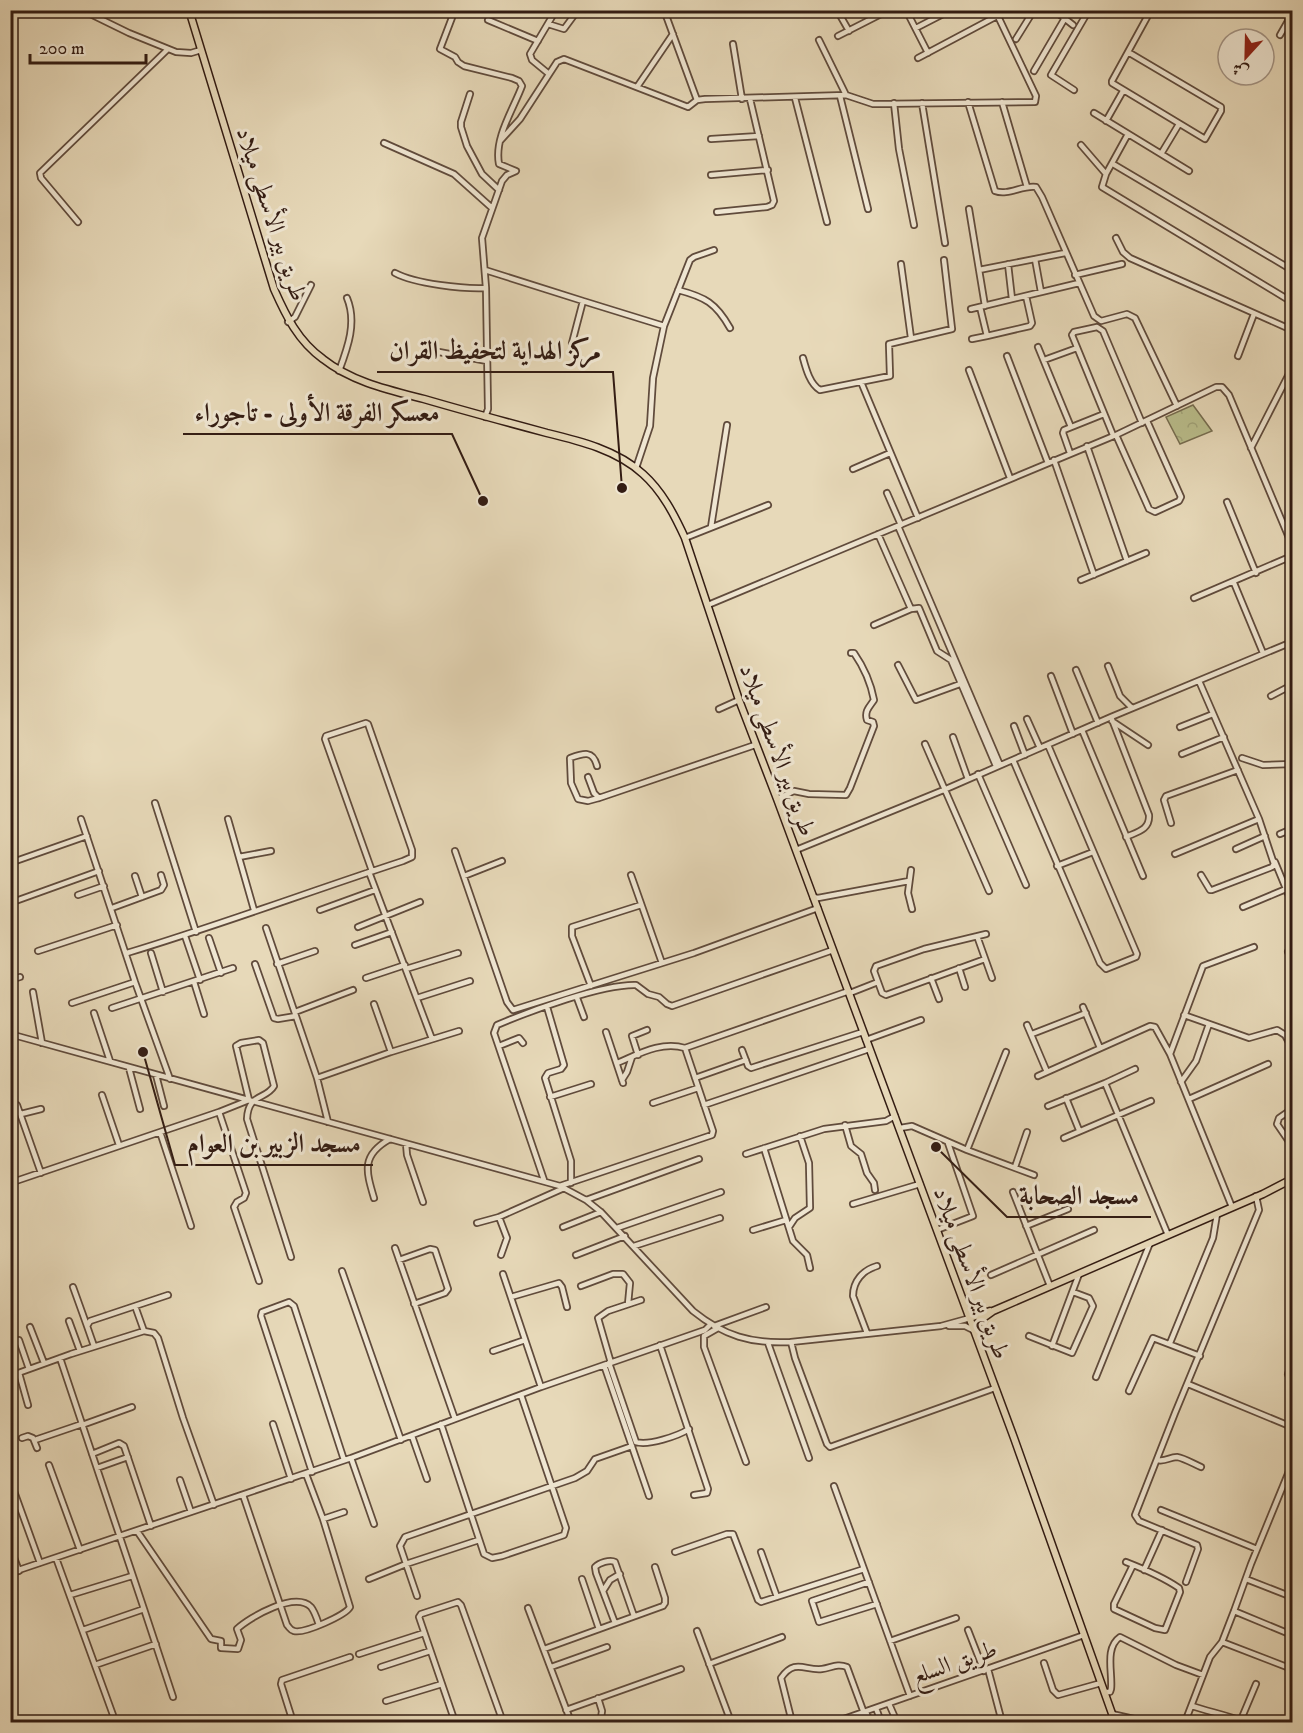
<svg xmlns="http://www.w3.org/2000/svg" width="1303" height="1733" font-family="'IM FELL DW Pica',Amiri,serif">
  <style>
    .forest { fill: url(#forest-crowns); stroke: #766d50; stroke-width: 1.5 }
    .lines { fill: none; stroke-linecap: round; stroke-linejoin: round }
    .minor-casing { stroke: #604b3c; stroke-width: 8 }
    .major-casing { stroke: #331c13; stroke-width: 9 }
    .minor { stroke: #efe6d2; stroke-width: 4.5 }
    .major { stroke: #e7d9b9; stroke-width: 6 }
    .labels { text-anchor: middle; stroke-width: 6; stroke-linejoin: round; paint-order: stroke }
    .street-label { font-size: 24px; fill: #331c13; stroke: #efe6d2 }
    .leader { fill: none; stroke: #331c13; stroke-width: 2 }
    .callout-dot { fill: #331c13; stroke: #efe6d2; stroke-width: 2 }
    .callout-label { font-size: 26px; text-anchor: middle; font-weight: bold; fill: #331c13; stroke: #efe6d2; stroke-width: 6; stroke-linejoin: round; paint-order: stroke }
  </style>
  <defs>
    <pattern id="forest-crowns" width="20" height="18" patternUnits="userSpaceOnUse" patternTransform="scale(1.5)"><rect width="20" height="18" fill="#babe8c"/><path d="M2 6a3 3 0 1 1 6 0M12 15a3 3 0 1 1 6 0" fill="none" stroke="#a0a378"/></pattern>
  </defs>
  <rect width="100%" height="100%" fill="#e7d9b9"/>
  <filter id="stains"><feTurbulence type="fractalNoise" baseFrequency=".00333" numOctaves="4"/><feColorMatrix values="0 0 0 0 .2 0 0 0 0 .09 0 0 0 0 .02 0 0 0 .5 -.17"/></filter>
  <radialGradient id="worn" r=".72"><stop offset=".6" stop-color="#630" stop-opacity="0"/><stop offset="1" stop-color="#630" stop-opacity=".3"/></radialGradient>
  <path class="forest" d="M1193 405 1212 431 1180 444 1166 417Z"/>
  <g class="lines">
    <defs>
      <path id="minor" d="M82 10 129 33 176 52 191 53 201 50
        M664 10 697 100
        M837 10 849 31
        M906 10 928 53
        M1054 10 1073 25
        M453 15 440 49 455 57 458 62 464 66 512 78 519 81 522 86C513 110 494 138 499 164L516 171 507 175 502 181 482 238 486 288 488 409 485 417
        M488 20 538 41
        M548 24 564 29 578 10
        M916 28 951 10
        M1280 35 1292 14
        M838 36 889 10
        M1016 39 1034 10
        M819 40 846 95
        M733 44 742 99
        M1128 52 1221 107V111L1205 139 1112 83V81L1151 10
        M918 58 997 16 1000 10
        M1034 71 1065 18
        M549 74 532 60 530 54 556 10
        M637 87 673 34
        M1074 90 1051 75 1086 15 1084 10
        M470 94 461 122V127L467 146 482 174 499 190
        M840 96 868 209
        M795 98 827 222
        M968 102 995 191C1008 196 1022 185 1036 187L1042 197 1094 316 1101 321 1127 314 1135 318 1177 406
        M1002 102 1027 187
        M894 103 899 149 914 225
        M922 103 945 243
        M1094 113 1189 171
        M1106 121 1123 91
        M1128 134 1106 174 1102 187 1292 302
        M711 139 759 136
        M500 141 520 119 557 62 564 59 688 107 697 100 705 99 846 95 873 104 1035 102 1036 96 995 10
        M384 143 454 174 492 208
        M1081 145 1106 174
        M1161 154 1179 124
        M1113 164 1292 270
        M711 175 768 170
        M969 209 985 306
        M717 212 767 207 772 205 774 201 750 99
        M78 222 41 178 40 173 168 49
        M1116 238 1123 252 1130 258 1292 330
        M1035 259 1041 292
        M901 264 911 338
        M1008 264 1012 299
        M485 270 583 301 572 343
        M979 270 1065 253
        M395 273C416 284 463 289 486 288
        M1075 275 1122 264
        M678 290C705 297 716 303 730 328
        M583 301 664 326 690 260 694 257 714 250
        M980 307 987 336 1030 326 1032 323 1026 296
        M971 309 1079 283
        M288 322 295 317 311 285
        M972 339 987 336
        M1038 347 1071 427
        M439 352 487 361
        M1007 356 1048 463
        M1238 356 1254 314
        M803 358C806 369 810 384 820 390L890 376 889 344 952 329 944 260
        M1044 360 1077 348
        M969 370 1010 478
        M339 371C348 347 357 322 347 298
        M861 382 918 518
        M1113 435 1072 335 1074 332 1097 327 1103 331 1142 423
        M1116 435 1149 509 1155 512 1179 501 1181 497 1147 421
        M1087 446 1127 561
        M1251 448 1292 368
        M1070 453 1063 433 1064 430 1104 414
        M1054 460 1094 575
        M636 468 650 426 653 378 664 326
        M853 469 890 453
        M887 493 901 525
        M1227 502 1256 573
        M898 526 1000 765
        M711 527 727 425
        M685 538 768 505
        M1081 580 1146 553
        M1234 583 1263 653
        M1194 598 1292 556
        M708 605 1116 435 1216 387H1222L1229 395 1292 545
        M911 609 919 608 937 651 951 660 996 766
        M874 625 911 609 878 534
        M898 665 916 700 960 684
        M1108 666 1120 696 1132 708
        M1076 670 1098 723
        M1051 676 1073 734
        M1199 681 1259 819 1274 864 1272 867 1212 890H1210L1201 875
        M1271 696 1292 685
        M719 709 739 700
        M1111 717 1149 815C1150 830 1137 832 1126 837
        M1291 718 1292 717
        M1027 719 1040 748
        M1112 721 1148 745
        M1014 726 1025 755
        M1180 727 1213 714
        M1082 730 1143 876
        M953 737 968 779
        M925 744 989 891
        M1182 754 1224 737
        M1242 758 1263 765 1292 764
        M1013 760 1100 963 1106 969 1136 957 1137 954 1048 745
        M597 766C593 750 584 753 570 758L571 783 578 799 588 801 599 798 755 745
        M978 774 1026 885
        M588 777 594 793 599 798
        M777 799 794 791 809 794 846 795 850 788 874 726 873 722 867 720C864 711 870 706 874 700 871 684 863 666 854 653H851
        M155 803 196 932
        M81 819 135 982 170 1079
        M228 819 254 910
        M1171 823 1164 800 1166 796 1238 770
        M1280 834 1292 829
        M1236 849 1265 836
        M796 850 946 789 1111 717 1292 642
        M455 851 507 1002 513 1010 694 953 818 908
        M1175 854 1259 819
        M239 857 271 851
        M1275 862 1289 896
        M10 863 87 836
        M1057 866 1093 852
        M911 870 908 893 912 909
        M369 872 432 1039
        M631 875 662 963
        M135 876 142 897
        M464 876 502 861
        M78 895 104 886
        M813 897 818 898 909 881
        M10 903 99 871
        M1243 907 1286 889
        M112 908 161 890 164 885 161 875
        M320 910 375 890
        M358 927 420 902
        M266 928 317 1078 328 1122
        M185 936 200 980
        M977 936 992 978
        M209 938 221 973
        M355 945 392 932
        M38 951 117 925
        M1288 952 1292 951
        M127 953C220 925 311 891 403 861L412 857V850L368 724 366 723 326 736 325 739 372 871
        M151 953 163 992
        M985 959 886 995 882 993 874 971 876 966 924 949 986 934
        M255 964 274 1018 278 1019 296 1016
        M277 964 315 951
        M959 968 965 987
        M406 969 458 953
        M366 978 405 965
        M931 978 939 999
        M10 980 20 977
        M194 982 204 1014
        M591 986 572 936V927L641 905
        M33 992 42 1043
        M850 993 878 982
        M417 998 470 981
        M577 998 584 1017
        M72 1003 135 982
        M374 1004 391 1052
        M547 1007 564 1065 561 1069 548 1073 545 1078 571 1161V1183
        M1083 1007 1100 1048
        M112 1008 233 968
        M295 1012 353 990
        M94 1013 110 1061
        M1184 1015 1249 1038 1277 1030 1285 1035 1292 1048
        M1027 1025 1047 1072
        M606 1032 623 1083
        M10 1034 560 1186 586 1200 601 1212 693 1311C724 1336 751 1344 791 1342L941 1326 970 1318
        M1032 1034 1086 1013
        M866 1040 921 1020
        M499 1046 519 1038 523 1043
        M742 1050 748 1066 751 1068 863 1032
        M1170 1054 1203 966 1254 947
        M638 1055 632 1036 647 1030
        M617 1063C639 1054 661 1041 685 1048
        M129 1068 140 1109
        M156 1075 164 1106
        M1038 1076 1150 1026 1155 1027 1170 1054 1232 1207
        M317 1078 391 1052 459 1031
        M695 1078 746 1060
        M622 1080 627 1072 632 1057
        M1181 1082 1196 1061 1209 1024
        M1105 1083 1135 1069
        M102 1095 119 1145
        M550 1097 591 1084
        M1066 1098 1079 1130
        M1189 1099 1268 1064
        M653 1103 698 1088
        M17 1105 41 1173
        M704 1105 869 1049
        M1048 1106 1105 1083 1168 1235
        M1292 1109 1279 1118 1277 1124 1292 1146
        M219 1112 246 1193 244 1198 237 1202 234 1207 259 1281
        M21 1114 41 1109
        M845 1125 851 1146 861 1154 867 1173 874 1183 875 1190
        M900 1128 912 1126 967 1150 1034 1175
        M160 1132 191 1226
        M1064 1138 1151 1101
        M406 1144 407 1155 423 1202
        M764 1148 793 1241 807 1255 810 1268
        M967 1150 1006 1052
        M746 1154 824 1129 886 1121 895 1116
        M1015 1167 1027 1132
        M544 1180 494 1033 497 1025C530 1011 602 984 636 985L648 994 659 997 667 1004 672 1006 833 950
        M10 1183 219 1112 249 1100 236 1046 241 1043 259 1040 263 1043 274 1086C266 1100 248 1093 247 1119L291 1257
        M560 1186 712 1135 713 1131 685 1048 849 991
        M1013 1192 1050 1286
        M374 1198C366 1171 361 1155 390 1139
        M586 1200 699 1159
        M853 1204 920 1184
        M499 1217 507 1238 501 1255
        M477 1223 499 1217 564 1188
        M1026 1226 1068 1209
        M563 1227 601 1212
        M789 1227 795 1218 810 1208 809 1163 800 1136
        M617 1228 721 1192
        M753 1230 786 1220
        M937 1230 973 1216 948 1143
        M634 1246 720 1218
        M395 1248 455 1419
        M576 1255 625 1236
        M399 1260 430 1249 435 1250 448 1289 445 1293 414 1304
        M342 1271 401 1440
        M503 1274 541 1387
        M991 1275 1094 1230
        M581 1286 613 1274H623L630 1283 628 1304
        M73 1287 87 1326
        M511 1297 559 1283 562 1287 567 1307
        M135 1306 144 1331
        M69 1321 80 1351
        M714 1326 766 1307
        M949 1326H965L973 1330
        M30 1327 44 1363
        M718 1328 704 1336V1347L746 1462
        M867 1333 853 1296C853 1281 863 1270 877 1266
        M1029 1336 1072 1353 1093 1306 1089 1298 1073 1292
        M19 1340 29 1369
        M791 1342 795 1358 827 1444 830 1447 995 1388
        M768 1343 809 1458
        M1170 1343 1213 1238 1217 1214
        M660 1345 708 1489 707 1493 694 1495
        M94 1346 87 1326 90 1321 168 1295
        M1052 1346 1079 1274
        M493 1351 525 1340
        M60 1358 144 1609
        M609 1363 636 1442C648 1446 678 1436 689 1429
        M611 1363 598 1318 608 1311 641 1300
        M10 1364 14 1374
        M604 1365 649 1496
        M19 1373 28 1405
        M1288 1374 1292 1362
        M10 1376 71 1354 144 1331 154 1333 158 1338 183 1418 214 1505
        M1096 1377 1150 1243
        M1188 1384 1292 1427
        M1129 1391 1153 1338 1200 1356
        M273 1424 291 1479
        M441 1424 484 1554 492 1558 502 1556 564 1535 566 1528 521 1395
        M82 1425 132 1407
        M412 1436 427 1479
        M22 1438 28 1436 33 1438 37 1448
        M35 1440 82 1424
        M92 1454 119 1443 124 1446 151 1526
        M351 1458 374 1524
        M1157 1460C1166 1462 1169 1457 1177 1457 1184 1458 1194 1464 1201 1467
        M49 1465 80 1550
        M97 1468 128 1457
        M312 1472 261 1316 262 1312 289 1302 294 1306 344 1460
        M10 1480 40 1563
        M180 1480 191 1512
        M834 1486 910 1696
        M243 1495 287 1625C290 1628 290 1630 294 1631 304 1634 346 1615 350 1607L323 1519 306 1474
        M1161 1510 1257 1549
        M323 1519 344 1512
        M137 1531 211 1639 221 1641V1648L238 1649 241 1640 237 1629C250 1617 295 1591 311 1607 315 1612 317 1619 319 1625
        M10 1547 19 1571
        M675 1552 727 1534H733L758 1600 761 1602 864 1569
        M761 1552 777 1597
        M56 1558 113 1715V1719L108 1722
        M1126 1562C1144 1569 1163 1577 1179 1588L1180 1592 1165 1630 1155 1628 1114 1609V1604L1133 1565
        M1144 1570 1162 1530
        M10 1573 351 1458 541 1387 705 1330 711 1324
        M369 1579 406 1564 479 1540
        M582 1579 599 1629
        M1246 1579 1292 1597
        M869 1582 812 1601 819 1622 877 1604
        M1186 1582 1198 1549 1197 1545 1139 1521 1135 1515 1175 1413 1259 1210 1256 1196
        M603 1591 610 1580 620 1574
        M70 1595 132 1576
        M417 1596 400 1546 405 1537 575 1478 587 1471 595 1459 632 1446
        M528 1608 571 1722
        M1234 1611 1292 1635
        M615 1623 596 1573 595 1567C599 1563 610 1559 615 1562L634 1616
        M83 1630 144 1609 173 1697
        M968 1630 984 1671
        M697 1631 731 1722
        M890 1641 956 1618
        M1222 1642 1292 1669
        M544 1649 663 1606 665 1603V1598L655 1567
        M359 1654 424 1633
        M1044 1663 1053 1690 1058 1695 1101 1683
        M709 1664 782 1637
        M95 1665 156 1644
        M381 1667 430 1651
        M551 1667 607 1647
        M988 1669 1002 1722
        M1105 1692H1110L1111 1689C1113 1674 1104 1648 1120 1637L1176 1665 1203 1675
        M10 1699 12 1698
        M386 1701 442 1684
        M889 1704 897 1722
        M1192 1706C1210 1712 1227 1715 1244 1722
        M876 1708 881 1722
        M566 1710 681 1669
        M866 1712 870 1722
        M1112 1714 1147 1722
        M281 1722 292 1719
        M293 1722 281 1684 282 1680 350 1657
        M455 1722 419 1617 421 1614 458 1602 461 1605 503 1722
        M586 1722 601 1718 602 1711 598 1698
        M792 1722 781 1678C795 1658 805 1671 822 1669 831 1668 837 1663 847 1667L864 1713
        M835 1722 1084 1635
        M1185 1722 1210 1657 1222 1642 1234 1611 1251 1564 1292 1464
        M1240 1722 1256 1684"/>
      <path id="major" d="M189 10 274 289C286 316 298 341 323 359 352 382 389 390 424 399 465 411 506 422 547 433 580 441 617 450 643 474 662 491 674 514 685 538L739 700 777 799 1014 1438 1115 1722
        M970 1318 990 1311
        M975 1331 979 1321 993 1311 1263 1194 1292 1179"/>
    </defs>
    <use href="#minor" class="minor-casing"/>
    <use href="#major" class="major-casing"/>
    <use href="#minor" class="minor"/>
    <use href="#major" class="major"/>
  </g>
  <g class="labels">
    <g class="street-label">
      <text transform="translate(272 214) rotate(72)" y="8">طريق بير الأسطى ميلاد</text>
      <text transform="translate(778 750) rotate(70)" y="8">طريق بير الأسطى ميلاد</text>
      <text transform="translate(972 1273) rotate(70)" y="8">طريق بير الأسطى ميلاد</text>
      <text transform="translate(954 1662) rotate(-19)" y="8">طريق السلع</text>
    </g>
  </g>
  <path class="leader" d="M622 488L613 372H377M483 501L452 434H183M143 1052L175 1165H373M936 1147L1007 1217H1151"/>
  <g class="callout-dot">
    <circle cx="622" cy="488" r="6"/>
    <circle cx="483" cy="501" r="6"/>
    <circle cx="143" cy="1052" r="6"/>
    <circle cx="936" cy="1147" r="6"/>
  </g>
  <g class="callout-label">
    <text x="495" y="359">مركز الهداية لتحفيظ القران</text>
    <text x="317" y="421">معسكر الفرقة الأولى - تاجوراء</text>
    <text x="274" y="1152">مسجد الزبير بن العوام</text>
    <text x="1079" y="1204">مسجد الصحابة</text>
  </g>
  <rect width="1303" height="1733" fill="none" stroke="#e7d9b9" stroke-width="36"/>
  <rect x="12" y="12" width="1279" height="1709" fill="none" stroke="#331c13" stroke-width="3"/>
  <rect x="18" y="18" width="1267" height="1697" fill="none" stroke="#331c13" stroke-width="1.5"/>
  <g transform="translate(1246 57) rotate(202)"><circle r="28" fill="#efe6d2" stroke="#a49586" stroke-width="1.5"/>
  <path d="M0-4.5L10 22L0 15L-10 22Z" fill="#8f2418"/>
  <text y="-9" font-size="16" font-weight="bold" text-anchor="middle" fill="#331c13">ش</text>
  </g>
  <path d="M30 54v9h116v-9" fill="none" stroke="#331c13" stroke-width="3"/>
  <text x="39" y="54" font-size="18" fill="#331c13" stroke="#efe6d2" stroke-width="4.5" paint-order="stroke">200 m</text>
  <rect width="100%" height="100%" filter="url(#stains)"/>
  <rect width="100%" height="100%" fill="url(#worn)"/>
</svg>
